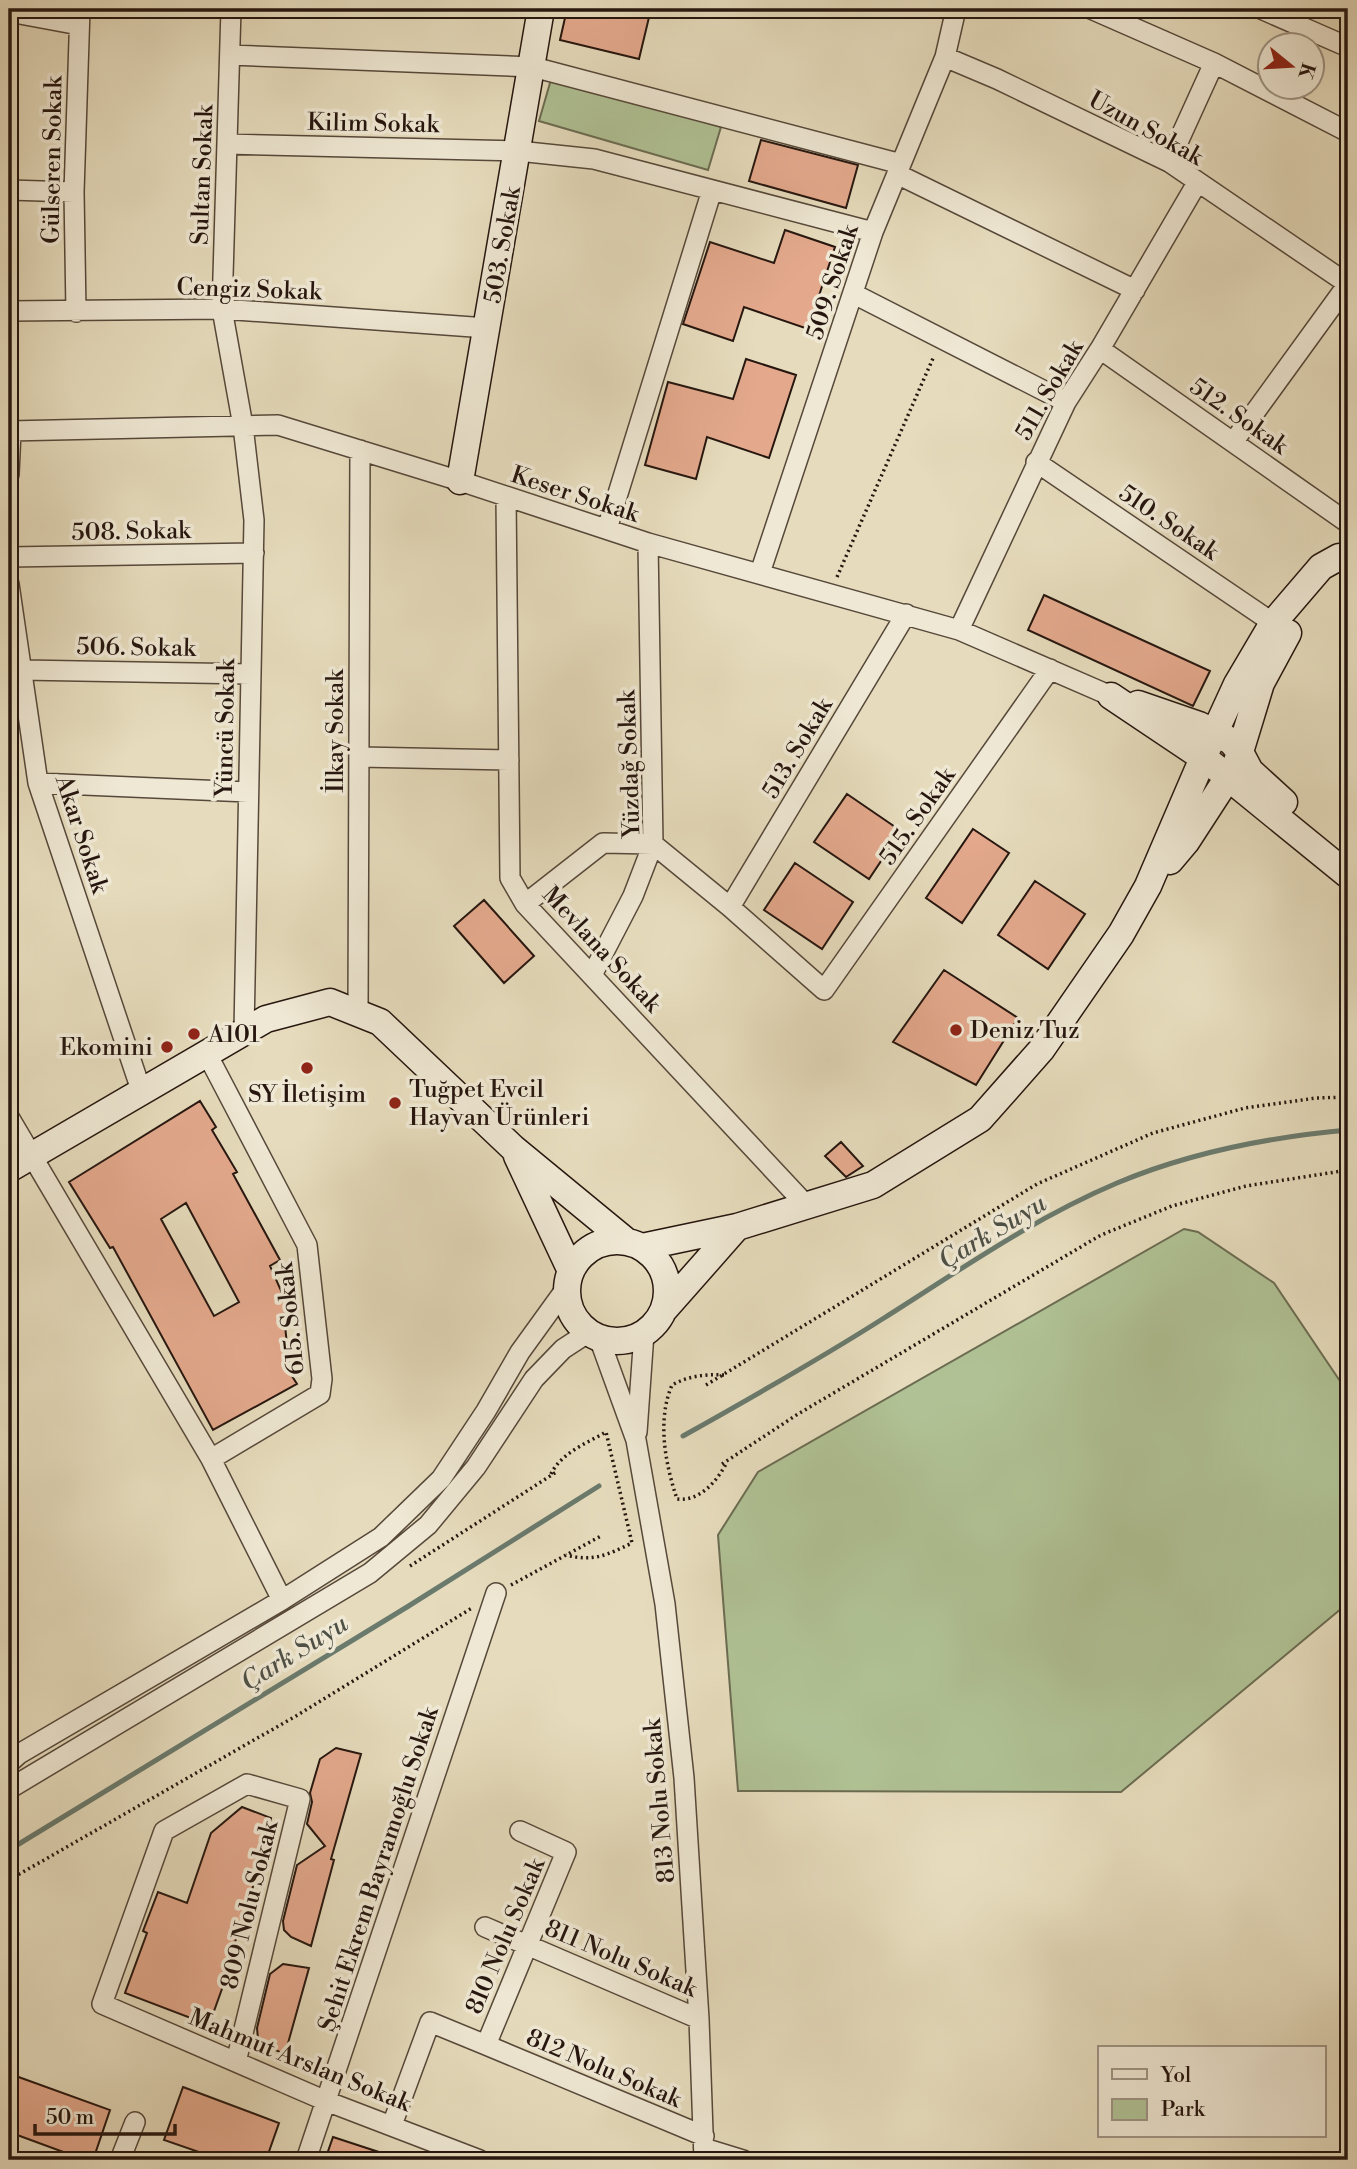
<svg xmlns="http://www.w3.org/2000/svg" width="1357" height="2169" font-family="'Libre Bodoni',serif">
  <style>
    .green { fill: #b0c295; stroke: #6b6c52; stroke-width: 2 }
    .lines { fill: none; stroke-linecap: round; stroke-linejoin: round }
    .stream { stroke: #6a7a6d; stroke-width: 5 }
    .building { fill: #e4a98d; stroke: #26160f; stroke-width: 2; fill-rule: evenodd }
    .street-casing { stroke: #56483a; stroke-width: 22 }
    .secondary-casing { stroke: #26160f; stroke-width: 29 }
    .path { stroke: #26160f; stroke-width: 3.5; stroke-dasharray: 2 3.5; stroke-linecap: butt }
    .street { stroke: #efe8d4; stroke-width: 19 }
    .secondary { stroke: #efe8d4; stroke-width: 26 }
    .poi-dot { fill: #8f2418; stroke: #efe8d4; stroke-width: 2.5 }
    .labels { text-anchor: middle; stroke-width: 7; stroke-linejoin: round; paint-order: stroke }
    .street-label { font-size: 24px; fill: #26160f; stroke: #efe8d4 }
    .poi-label { font-size: 24px; fill: #26160f; stroke: #efe8d4; text-anchor: start }
    .water-label { font-size: 26px; font-style: italic; fill: #4e5046; stroke: #efe8d4 }
  </style>
  <rect width="100%" height="100%" fill="#e6dcbd"/>
  <filter id="stains"><feTurbulence type="fractalNoise" baseFrequency=".00286" numOctaves="4"/><feColorMatrix values="0 0 0 0 .2 0 0 0 0 .09 0 0 0 0 .02 0 0 0 .5 -.17"/></filter>
  <radialGradient id="worn" r=".72"><stop offset=".6" stop-color="#630" stop-opacity="0"/><stop offset="1" stop-color="#630" stop-opacity=".3"/></radialGradient>
  <path class="green" d="M552 76 721 127 708 170 539 121Z
    M1184 1229 1198 1232 1274 1283 1348 1393V1603L1121 1792 738 1791 718 1535 758 1472Z"/>
  <g class="lines">
    <path class="stream" d="M683 1436C751 1398 818 1360 884 1318 960 1270 1034 1218 1117 1183 1191 1152 1269 1137 1348 1130
      M9 1850 407 1607 599 1486"/>
  </g>
  <path class="building" d="M567 9H651L639 59 560 40Z
    M761 140 858 165 846 208 749 181Z
    M785 230 835 247 808 329 744 307 733 341 683 324 710 242 774 263Z
    M746 359 796 375 769 458 707 437 696 479 645 465 668 382 733 399Z
    M1044 595 1210 671 1193 706 1028 630Z
    M847 794 901 831 869 879 814 842Z
    M973 829 1009 853 962 923 926 898Z
    M795 863 853 902 822 949 764 910Z
    M1035 881 1085 914 1048 969 998 935Z
    M484 900 534 956 504 983 454 926Z
    M944 970 1018 1018 976 1085 893 1042Z
    M200 1101 216 1127 212 1130 237 1172 233 1174 280 1260 270 1266 287 1304 284 1316 290 1373 297 1384 213 1430 113 1247 110 1248 69 1182ZM186 1203 239 1302 214 1316 161 1219Z
    M841 1142 863 1166 846 1177 825 1156Z
    M336 1748 361 1754 331 1859 334 1860 311 1946 291 1937 284 1930 283 1921 297 1865 325 1846 307 1824 312 1802 310 1793 320 1759Z
    M242 1807 271 1818 246 1913 219 1984 223 1986 209 2025 125 1993 147 1933 143 1931 158 1892 187 1903 211 1833Z
    M283 1964 309 1968 285 2054 265 2046 258 2039 257 2028 270 1974Z
    M13 2075 110 2110 93 2160H85L9 2132V2087Z
    M183 2087 279 2123 266 2160H222L164 2140Z
    M333 2137 394 2157 393 2160H325Z"/>
  <g class="lines">
    <defs>
      <path id="street" d="M231 9 222 309 243 426 254 520 244 1031
        M1091 9 1214 63 1348 132
        M1261 9 1348 47
        M9 12 79 25
        M230 55 533 67 901 164
        M945 57 997 79 1169 162 1348 284
        M227 144 518 151 594 159 873 232
        M1169 162 1214 63
        M897 174 1135 290
        M9 190 74 192
        M854 294 1066 402
        M9 311 222 309 487 328
        M76 312 74 192 80 9
        M1100 349 1348 523
        M9 431 278 425 460 481 648 543 959 630 1111 696
        M1234 441 1348 284
        M1036 462 1273 623
        M9 474 11 431
        M506 497 510 878 525 904 807 1206
        M607 529 712 190
        M648 543 653 844 730 907 824 990 1050 669
        M9 557 254 553
        M760 573 873 232 945 57 956 9
        M9 584 38 783 141 1090
        M959 630 1066 402 1100 349 1197 183
        M22 670 251 674
        M360 757 509 760
        M38 783 248 792
        M525 904 603 843 653 844 633 896 592 975
        M730 907 906 614
        M358 1013 360 450
        M206 1052 307 1245 322 1379 320 1394 211 1459
        M9 1117 211 1459 282 1600
        M599 1338 636 1440 665 1604 684 1778 699 2019 704 2160
        M637 1432 644 1333
        M9 1763 19 1754 282 1600 381 1537 441 1479 486 1411 520 1352 567 1287
        M9 1789 370 1573 428 1525 476 1467 534 1379 563 1349 589 1332
        M485 1927 699 2019
        M486 2045 704 2136
        M236 2062 300 1799 247 1784 164 1831 102 2004 326 2101 480 2160
        M392 2125 430 2022 486 2045 566 1852 520 1831
        M704 2148 743 2160
        M120 2160 135 2122
        M306 2160 496 1593"/>
      <path id="secondary" d="M460 481 541 9
        M1111 696 1208 761 1348 875
        M1138 704 1199 725 1231 741 1240 752 1250 771 1284 802
        M1170 861 1186 842 1236 765 1261 683 1288 633
        M517 1156 571 1271
        M9 1169 266 1019 330 1002 380 1022 513 1148 626 1241
        M567 1291a50 50 0 1 1 100 0a50 50 0 1 1-100 0Z
        M642 1247 737 1227 873 1185 980 1119 1041 1050 1121 934 1148 886 1203 758 1237 684 1273 623 1321 567 1339 557
        M663 1311 737 1227"/>
    </defs>
    <use href="#street" class="street-casing"/>
    <use href="#secondary" class="secondary-casing"/>
    <path class="path" d="M837 577 934 356
      M724 1375C705 1374 688 1376 672 1385 657 1420 665 1463 677 1499 700 1502 718 1480 727 1462
      M706 1385 1037 1184 1153 1133 1245 1108 1316 1098 1348 1097
      M722 1464 798 1414 1101 1235 1172 1206 1246 1186 1348 1170
      M551 1474C561 1453 587 1443 606 1432L632 1543C607 1555 594 1562 566 1555
      M410 1566 558 1471
      M511 1585 601 1536
      M9 1880 296 1716 472 1608"/>
    <use href="#street" class="street"/>
    <use href="#secondary" class="secondary"/>
  </g>
  <g class="poi-dot">
    <circle cx="956" cy="1030" r="7"/>
    <circle cx="194" cy="1034" r="7"/>
    <circle cx="167" cy="1047" r="7"/>
    <circle cx="307" cy="1068" r="7"/>
    <circle cx="395" cy="1103" r="7"/>
  </g>
  <g class="labels">
    <g class="street-label">
      <text transform="translate(373 123) rotate(1)" y="8">Kilim Sokak</text>
      <text transform="translate(1146 128) rotate(29)" y="8">Uzun Sokak</text>
      <text transform="translate(52 160) rotate(-89)" y="8">Gülseren Sokak</text>
      <text transform="translate(202 175) rotate(-88)" y="8">Sultan Sokak</text>
      <text transform="translate(502 245) rotate(-80)" y="8">503. Sokak</text>
      <text transform="translate(832 282) rotate(-72)" y="8">509. Sokak</text>
      <text transform="translate(249 289) rotate(2)" y="8">Cengiz Sokak</text>
      <text transform="translate(1049 390) rotate(-60)" y="8">511. Sokak</text>
      <text transform="translate(1239 416) rotate(35)" y="8">512. Sokak</text>
      <text transform="translate(575 494) rotate(18)" y="8">Keser Sokak</text>
      <text transform="translate(1169 522) rotate(34)" y="8">510. Sokak</text>
      <text transform="translate(131 531) rotate(-1)" y="8">508. Sokak</text>
      <text transform="translate(136 647) rotate(1)" y="8">506. Sokak</text>
      <text transform="translate(225 728) rotate(-89)" y="8">Yüncü Sokak</text>
      <text transform="translate(335 731) rotate(-90)" y="8">İlkay Sokak</text>
      <text transform="translate(797 748) rotate(-59)" y="8">513. Sokak</text>
      <text transform="translate(629 764) rotate(-92)" y="8">Yüzdağ Sokak</text>
      <text transform="translate(917 816) rotate(-55)" y="8">515. Sokak</text>
      <text transform="translate(82 834) rotate(72)" y="8">Akar Sokak</text>
      <text transform="translate(602 949) rotate(47)" y="8">Mevlana Sokak</text>
      <text transform="translate(290 1319) rotate(-96)" y="8">615. Sokak</text>
      <text transform="translate(659 1801) rotate(-95)" y="8">813 Nolu Sokak</text>
      <text transform="translate(378 1869) rotate(-72)" y="8">Şehit Ekrem Bayramoğlu Sokak</text>
      <text transform="translate(249 1905) rotate(-76)" y="8">809 Nolu Sokak</text>
      <text transform="translate(505 1936) rotate(-67)" y="8">810 Nolu Sokak</text>
      <text transform="translate(621 1958) rotate(23)" y="8">811 Nolu Sokak</text>
      <text transform="translate(300 2060) rotate(22)" y="8">Mahmut Arslan Sokak</text>
      <text transform="translate(604 2068) rotate(23)" y="8">812 Nolu Sokak</text>
    </g>
    <g class="poi-label">
      <text x="970" y="1038">Deniz Tuz</text>
      <text x="208" y="1042">A101</text>
      <text x="153" y="1055" text-anchor="end">Ekomini</text>
      <text x="409" y="1097">Tuğpet Evcil<tspan x="409" dy="28">Hayvan Ürünleri</tspan></text>
      <text x="307" y="1102" text-anchor="middle">SY İletişim</text>
    </g>
    <g class="water-label">
      <text transform="translate(992 1231) rotate(-31)" y="9">Çark Suyu</text>
      <text transform="translate(294 1652) rotate(-32)" y="9">Çark Suyu</text>
    </g>
  </g>
  <rect width="1357" height="2169" fill="none" stroke="#e6dcbd" stroke-width="35"/>
  <rect x="10" y="10" width="1336" height="2148" fill="none" stroke="#26160f" stroke-width="3.5"/>
  <rect x="18" y="18" width="1322" height="2134" fill="none" stroke="#26160f" stroke-width="2"/>
  <rect x="1098" y="2046" width="228" height="91" fill="#efe8d4" stroke="#9f9485" stroke-width="2"/>
  <rect x="1112" y="2069" width="35" height="10" fill="#efe8d4" stroke="#9f9485" stroke-width="2"/>
  <text x="1161" y="2082" font-size="21" fill="#26160f">Yol</text>
  <rect x="1112" y="2099" width="35" height="21" fill="#b0c295" stroke="#9f9485" stroke-width="2"/>
  <text x="1161" y="2116" font-size="21" fill="#26160f">Park</text>
  <g transform="translate(1291 66) rotate(108)"><circle r="33" fill="#efe8d4" stroke="#9f9485" stroke-width="2"/>
  <path d="M0-5L12 26L0 18L-12 26Z" fill="#8f2418"/>
  <text y="-10" font-size="19" font-weight="bold" text-anchor="middle" fill="#26160f">K</text>
  </g>
  <path d="M35 2124v10h140v-10" fill="none" stroke="#26160f" stroke-width="3.5"/>
  <text x="46" y="2124" font-size="21" fill="#26160f" stroke="#efe8d4" stroke-width="5" paint-order="stroke">50 m</text>
  <rect width="100%" height="100%" filter="url(#stains)"/>
  <rect width="100%" height="100%" fill="url(#worn)"/>
</svg>
